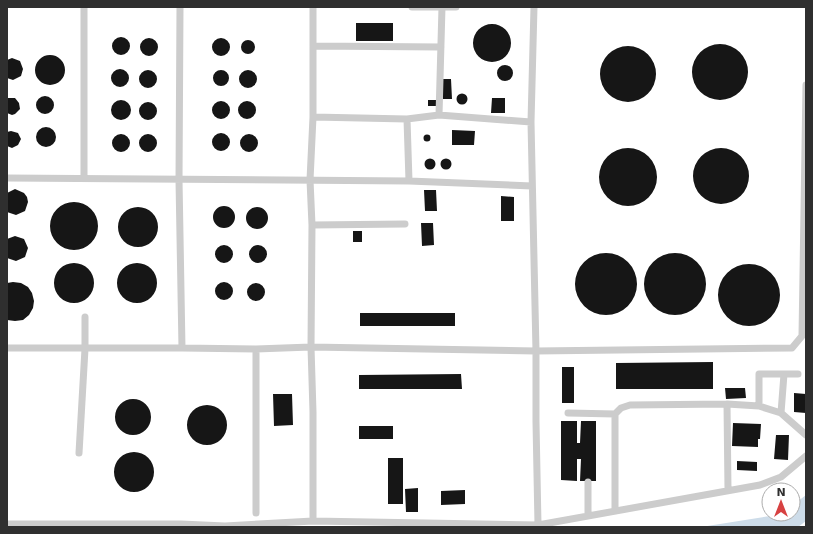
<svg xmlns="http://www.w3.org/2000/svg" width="813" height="534" font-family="'DejaVu Sans',sans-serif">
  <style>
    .water { fill: #cddce9 }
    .building { fill: #161616 }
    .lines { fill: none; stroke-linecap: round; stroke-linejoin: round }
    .minor { stroke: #ccc; stroke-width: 7 }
  </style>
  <rect width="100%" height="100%" fill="#fff"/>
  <path class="water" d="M806 495V521L798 527H701L782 514H793V505Z"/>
  <path class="building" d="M356 23H393V41H356Z
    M473 43a19 19 0 1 1 38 0a19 19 0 1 1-38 0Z
    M112 46a9 9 0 1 1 18 0a9 9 0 1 1-18 0Z
    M140 47a9 9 0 1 1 18 0a9 9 0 1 1-18 0Z
    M212 47a9 9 0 1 1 18 0a9 9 0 1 1-18 0Z
    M241 47a7 7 0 1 1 14 0a7 7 0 1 1-14 0Z
    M692 72a28 28 0 1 1 56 0a28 28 0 1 1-56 0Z
    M600 74a28 28 0 1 1 56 0a28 28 0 1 1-56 0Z
    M35 70a15 15 0 1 1 30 0a15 15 0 1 1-30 0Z
    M12 58 20 61 23 69 21 76 13 80 7 78V60Z
    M497 73a8 8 0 1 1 16 0a8 8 0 1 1-16 0Z
    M111 78a9 9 0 1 1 18 0a9 9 0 1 1-18 0Z
    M213 78a8 8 0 1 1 16 0a8 8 0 1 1-16 0Z
    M139 79a9 9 0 1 1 18 0a9 9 0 1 1-18 0Z
    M239 79a9 9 0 1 1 18 0a9 9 0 1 1-18 0Z
    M442 79H451L452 99H443Z
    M456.5 99a5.5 5.5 0 1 1 11 0a5.5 5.5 0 1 1-11 0Z
    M36 105a9 9 0 1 1 18 0a9 9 0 1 1-18 0Z
    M8 98H15L19 103 20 109 15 114 12 115 7 113Z
    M492 98H505V113H491Z
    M428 100H436V106H428Z
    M111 110a10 10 0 1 1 20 0a10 10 0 1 1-20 0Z
    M212 110a9 9 0 1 1 18 0a9 9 0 1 1-18 0Z
    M238 110a9 9 0 1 1 18 0a9 9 0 1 1-18 0Z
    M139 111a9 9 0 1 1 18 0a9 9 0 1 1-18 0Z
    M36 137a10 10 0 1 1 20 0a10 10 0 1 1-20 0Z
    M452 130 475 131 474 145H452Z
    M11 131 18 133 21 139 18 145 12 148 7 146V132Z
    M212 142a9 9 0 1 1 18 0a9 9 0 1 1-18 0Z
    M423.5 138a3.5 3.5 0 1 1 7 0a3.5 3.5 0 1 1-7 0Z
    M112 143a9 9 0 1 1 18 0a9 9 0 1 1-18 0Z
    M240 143a9 9 0 1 1 18 0a9 9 0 1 1-18 0Z
    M139 143a9 9 0 1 1 18 0a9 9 0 1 1-18 0Z
    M693 176a28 28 0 1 1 56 0a28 28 0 1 1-56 0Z
    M599 177a29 29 0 1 1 58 0a29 29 0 1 1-58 0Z
    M440.5 164a5.5 5.5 0 1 1 11 0a5.5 5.5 0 1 1-11 0Z
    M424.5 164a5.5 5.5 0 1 1 11 0a5.5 5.5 0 1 1-11 0Z
    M15 189 24 193 27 197 28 202 25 211 16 215 7 212V193Z
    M424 190H436L437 211H425Z
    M501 196 514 197V221H501Z
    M50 226a24 24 0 1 1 48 0a24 24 0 1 1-48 0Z
    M213 217a11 11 0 1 1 22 0a11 11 0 1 1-22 0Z
    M118 227a20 20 0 1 1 40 0a20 20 0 1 1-40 0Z
    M246 218a11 11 0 1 1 22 0a11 11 0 1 1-22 0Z
    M421 223H433L434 245 422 246Z
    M353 231H362V242H353Z
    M15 236 24 239 28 248 25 257 16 261 7 258V239Z
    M249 254a9 9 0 1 1 18 0a9 9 0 1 1-18 0Z
    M215 254a9 9 0 1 1 18 0a9 9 0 1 1-18 0Z
    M644 284a31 31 0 1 1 62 0a31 31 0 1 1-62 0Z
    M575 284a31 31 0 1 1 62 0a31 31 0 1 1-62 0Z
    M117 283a20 20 0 1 1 40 0a20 20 0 1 1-40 0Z
    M54 283a20 20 0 1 1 40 0a20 20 0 1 1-40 0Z
    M718 295a31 31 0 1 1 62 0a31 31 0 1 1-62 0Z
    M13 282 21 283 28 287 32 293 34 301 33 308 29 315 23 320 15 321 7 320V283Z
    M215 291a9 9 0 1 1 18 0a9 9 0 1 1-18 0Z
    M247 292a9 9 0 1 1 18 0a9 9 0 1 1-18 0Z
    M360 313H455V326H360Z
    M713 362V389H616V363Z
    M562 367H574V403H562Z
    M461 374 462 389H359V375Z
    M725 388H745L746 398 726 399Z
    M794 393 806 394V413L794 412Z
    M273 394H292L293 425 274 426Z
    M115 417a18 18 0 1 1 36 0a18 18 0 1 1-36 0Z
    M187 425a20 20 0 1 1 40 0a20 20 0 1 1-40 0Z
    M561 421H577V443H580L581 421H596V481H580L581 459H577V481L561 480Z
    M733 423 761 424 760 439H758V447L732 446Z
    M359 426H393V439H359Z
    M776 435H789L788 460 774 459Z
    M114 472a20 20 0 1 1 40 0a20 20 0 1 1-40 0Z
    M388 458H403V504H388Z
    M737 461 757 462V471L737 470Z
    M418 488V512H406L405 489Z
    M465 490V504L441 505V491Z"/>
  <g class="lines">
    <path class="minor" d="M180 7 179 180 182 348
      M412 7H456
      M313 46 441 47
      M439 115 442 7
      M313 117 407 119 439 115 531 122
      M407 119 409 181
      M7 178 409 181 532 186
      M84 178V7
      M312 225 405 224
      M7 348H182L256 349 311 347 536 351 792 348 802 336 806 85
      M256 349V513
      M727 404 728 490
      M759 406V374H798
      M568 413 615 414
      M781 413 784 374
      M79 453 85 349V317
      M588 482V516
      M615 511V414L621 408 630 405 727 404 759 406 781 413 806 435
      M313 521V412L311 347 312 225 310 180 313 117V7
      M7 524H181L225 526 313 521 538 525 536 422V351L531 122 534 7
      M538 525 760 485 781 477 806 456"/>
  </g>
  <rect width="813" height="534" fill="none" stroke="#2f2f2f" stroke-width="16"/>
  <g transform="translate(781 502)"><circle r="19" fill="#ffffff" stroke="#acacac"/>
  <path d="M0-3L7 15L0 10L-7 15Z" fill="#d74141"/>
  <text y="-6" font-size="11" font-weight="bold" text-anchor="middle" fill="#2f2f2f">N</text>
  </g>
</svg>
